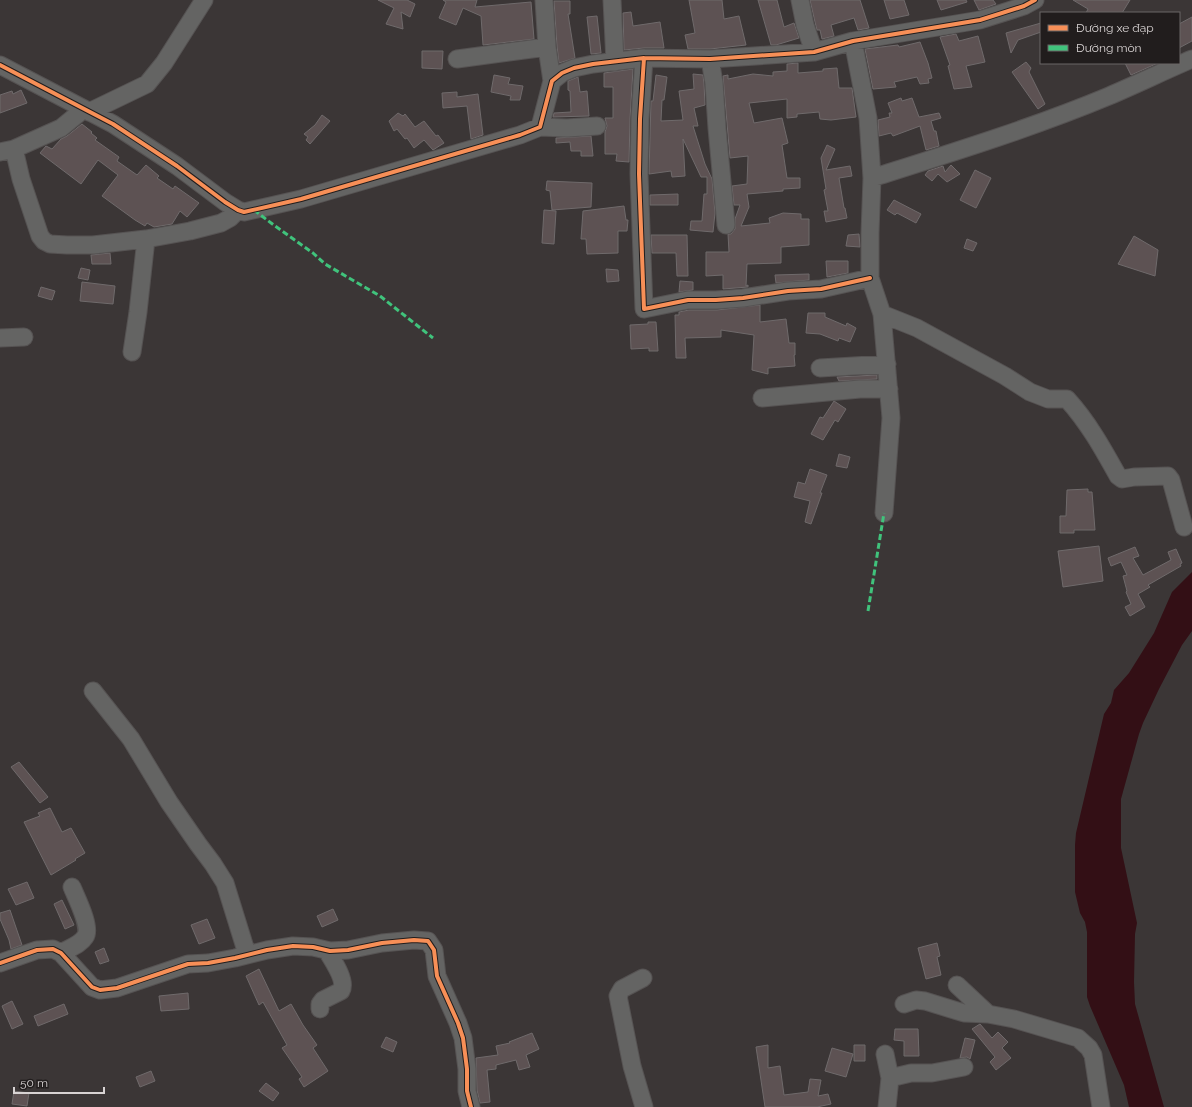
<svg xmlns="http://www.w3.org/2000/svg" width="1192" height="1107" font-family="Raleway,sans-serif">
  <style>
    .water { fill: #330f15 }
    .building { fill: #5d5253; stroke: #6f6a6b }
    .lines { fill: none; stroke-linecap: round; stroke-linejoin: round }
    .minor-casing { stroke: #565353; stroke-width: 19 }
    .minor { stroke: #646463; stroke-width: 17 }
    .quiet { stroke: #40c37c; stroke-width: 3; stroke-dasharray: 6 3; stroke-linecap: butt }
    .cycleway-casing { stroke: #211d1d; stroke-width: 6 }
    .cycleway { stroke: #f78f57; stroke-width: 4 }
  </style>
  <rect width="100%" height="100%" fill="#3b3636"/>
  <path class="water" d="M1192 572V631L1182 645 1159 689 1143 723 1139 734 1121 799V848L1137 923 1135 934 1134 982 1135 1004 1164 1107H1129L1124 1085 1090 1006 1087 997V932L1085 922 1080 913 1075 892V845L1076 833 1104 714 1111 703 1114 690 1129 673 1154 633 1172 592Z"/>
  <path class="building" d="M378 0H407L415 4 410 17 401 12 403 29 386 24 394 8Z
    M443 0H477L475 7 531 2 534 39 483 45 481 16 463 8 456 25 439 18 446 2Z
    M689 0H722L724 19 739 16 746 45 710 49H688L685 35 695 33Z
    M758 0H777L784 27 794 23 799 38 776 45H771Z
    M810 0H860L869 28 858 30 854 18 831 25 834 36 822 39 820 30H817L815 22Z
    M884 0H904L909 15 890 19Z
    M937 0H966L967 2 941 10Z
    M974 0H993L996 4 979 10Z
    M1073 0H1130L1122 13H1086L1088 9Z
    M554 1H570V14H568L575 58 559 63 557 46Z
    M631 12 633 26 660 22 664 48H644L624 50 623 13Z
    M597 16 601 53 591 54 587 17Z
    M1192 17V41L1179 48V24Z
    M1041 23V32L1018 40 1011 53 1006 33Z
    M956 34 959 41 978 36 985 62 966 66 972 87 954 89 948 66 950 65 940 37Z
    M920 42 928 63 932 78 928 79 929 83 920 84 917 77 894 82 896 87 873 89 865 49 898 45 899 47Z
    M422 51H443L442 69 422 68Z
    M1026 62 1031 68 1029 72 1045 104 1038 109 1012 72Z
    M798 63V73L823 71V69L837 68 839 88H852L856 117 831 120 820 119 819 112 797 114V117L787 118V99L749 103 754 123 782 118 788 143 782 145 787 178H800V188L783 189V191L747 194 749 207 741 226 770 223 769 218 783 213 801 214V219H809V245L781 247V263L747 264 746 286 748 285V287L723 289V275L706 276V252H729L728 234H731L735 229V219L740 205H734L732 186 747 184 748 156 730 158 723 76 728 75V79L753 74 773 76V72L787 71V64Z
    M1125 63H1158L1131 75Z
    M633 69 630 119 629 162 616 161 617 154H605V132L607 126 605 118H613V87H604V73Z
    M693 74 703 75 704 84 705 105 694 108 698 126H693L705 164 712 179 715 213 713 232 690 230 691 221H702L704 194H707V177H701L683 139 685 176 672 177 671 171 649 174 651 101H653L656 75 667 77 664 100H662L661 121 683 120 679 91 694 89Z
    M494 75 510 78 508 84 523 86 520 100H510L511 96 491 92Z
    M578 77 580 92 587 91 589 116 553 117 554 113 571 112 570 91 568 90V81Z
    M21 90 27 103 0 113V95L12 91 13 94Z
    M457 92V97L478 94 483 135 471 139 467 106 443 108 442 93Z
    M901 98 902 101 912 98 919 117 939 113 941 118 931 121 934 131H936L939 146 926 150 920 126 893 136 891 133 879 136 878 120 890 117 889 113H892L888 103Z
    M398 113 403 116 405 114 415 127 424 121 436 136 438 135 444 143 433 150 424 140 414 148 407 138 405 139 397 129 394 131 389 121Z
    M322 115 330 121 310 144 306 140 308 137 304 134 315 125Z
    M82 124 92 132 91 133 97 138 95 140 119 157 117 161 137 175 146 165 159 176 157 178 173 189 175 186 199 203 187 217 180 211 172 224 154 227 147 223 145 226 135 220 102 196 118 175 98 160 81 184 40 153 46 146 52 149 61 139 67 136Z
    M591 136 593 156H581V151H571L570 142 556 143V138Z
    M827 145 835 149 826 170 850 166 852 176 839 178 844 208H845L847 218 826 222 824 211H828L824 190 826 189 821 158Z
    M951 165 960 174 947 182 938 174 932 181 925 175 928 171 943 166 945 172Z
    M975 170 991 178 976 208 960 200Z
    M547 181 592 183 591 207 552 210 550 191 546 190Z
    M678 194V205H650V195Z
    M894 200 921 214 916 223 897 213 895 215 887 210Z
    M624 206 626 220H628L627 231H618V253L587 254 586 239H581L583 211Z
    M544 210 556 211 554 244 542 243Z
    M859 234 860 247 846 246 848 235Z
    M651 235H687L688 276H677L676 253H652Z
    M1134 236 1158 250 1155 276 1118 264Z
    M967 239 977 243 973 251 964 248Z
    M110 253 111 264H92L91 255Z
    M826 261H848V273L827 277Z
    M81 268 90 270 88 280 78 278Z
    M606 269 618 270 619 281 607 282Z
    M809 274V280L776 283 775 275Z
    M680 281 693 282V290L679 292Z
    M82 282 115 286 113 304 80 301Z
    M41 287 55 291 52 300 38 296Z
    M760 305V322L786 319 789 343H795V355H794L795 366 768 368V374L752 370 754 335 721 330V337L685 338 686 358H676L675 315H679V312L689 310H717Z
    M808 313H825V317L846 326 847 323 856 328 850 342 839 338 838 341 820 334 806 333Z
    M648 322H656L658 351H649V348L631 349 630 325 648 324Z
    M877 375V379L839 381 837 377Z
    M834 401 846 409 838 422 835 420 823 440 811 434 820 417 823 418Z
    M839 454 850 457 847 468 836 466Z
    M810 469 827 475 820 493H822L811 524 805 522 810 501 794 497 798 482 805 484Z
    M1088 489V492H1092L1095 530H1074V533H1060V516H1066L1067 490Z
    M1099 546 1103 581 1063 587 1058 551Z
    M1135 547 1139 556 1133 558 1143 575 1171 560 1168 552 1176 549 1182 563 1180 564 1181 566 1148 585 1150 587 1138 594 1145 607 1130 616 1125 607 1131 604 1126 592 1127 591 1123 576 1127 575 1121 562 1111 566 1108 558Z
    M19 762 48 797 40 803 11 767Z
    M50 808 62 832 71 828 85 853 75 859 76 860 51 875 24 822 40 816 38 813Z
    M27 882 34 898 16 905 8 889Z
    M62 900 74 925 65 929 54 904Z
    M333 909 338 920 322 927 317 916Z
    M10 910 22 945 11 949 9 940 0 919V913Z
    M207 919 215 938 199 944 191 925Z
    M937 943 940 956 937 957 941 975 926 979 918 948Z
    M104 948 109 961 100 964 95 952Z
    M259 969 279 1011 291 1004 303 1025 317 1045 313 1048 328 1071 304 1087 299 1079 302 1077 282 1048 287 1045 263 1002 259 1005 246 976Z
    M188 993 189 1009 161 1011 159 996Z
    M12 1001 23 1024 12 1029 2 1006Z
    M64 1004 68 1014 38 1026 34 1016Z
    M980 1024 992 1038 998 1032 1008 1042 1002 1048 1011 1058 996 1070 990 1062 995 1057 972 1029Z
    M895 1029H918L919 1056H904V1041L894 1040Z
    M532 1033 539 1049 526 1055 530 1067 519 1070 516 1060 496 1065V1069L487 1070 490 1102 480 1103 477 1090 476 1058 498 1055 496 1046 510 1043 509 1042Z
    M386 1037 397 1042 393 1052 381 1047Z
    M965 1038 975 1040 970 1059 967 1057 960 1058Z
    M768 1045V1068L780 1066 784 1095 808 1092 810 1079 821 1080 818 1096 828 1094 831 1104 817 1107H765L756 1047Z
    M854 1045H865V1061H854Z
    M832 1048 853 1054 846 1077 825 1071Z
    M151 1071 155 1081 140 1087 136 1077Z
    M266 1083 279 1093 273 1101 259 1091Z
    M14 1091 29 1093 27 1106 12 1104Z"/>
  <g class="lines">
    <defs>
      <path id="minor" d="M544 0 547 47 552 81
        M612 0 615 62
        M800 0 805 25 814 52
        M853 41 868 118 872 178 870 233V278L882 314 891 418 884 513
        M644 58 640 119 639 174 644 309 688 300H716L743 298 788 291 821 289 870 278
        M457 59 547 47
        M710 59 714 83 717 128 726 225
        M0 65 113 124 177 166 225 202 238 210 244 212 301 199 520 135 540 127 552 81 562 73 574 68 593 64 644 58 710 59 814 52 853 41 980 20 1024 6 1035 0
        M89 112 147 84 164 63 204 0
        M540 127 567 128 597 126
        M14 149 21 179 40 236 44 241 50 244 67 245H93L146 239 190 231 221 223 230 218 238 210
        M0 152 14 149 61 128 84 109
        M872 178C951 153 1032 128 1109 96 1137 84 1164 71 1192 59
        M882 314 917 328 1005 376 1030 392 1048 399H1067C1088 422 1103 449 1118 476L1122 479 1134 477 1168 476 1171 480 1184 527
        M0 338 24 337
        M132 352 138 312 146 239
        M820 368 887 364
        M762 398 860 389H889
        M93 691 131 739 169 802 198 844 213 864 225 883 247 954
        M61 953C69 948 80 945 85 937 92 928 76 897 72 887
        M0 963 37 950 53 949 61 953 92 987 100 990 117 988 188 964 208 963 235 958 267 950 293 946 313 947 330 951 348 950 382 943 414 940 428 941 434 950 437 976 458 1023 463 1038 467 1069V1091L471 1107
        M643 978 622 989 618 996 632 1066 644 1107
        M957 985 988 1014
        M904 1004 916 1000 925 1001 964 1013 988 1014 1014 1019 1078 1038 1089 1048 1093 1055 1101 1107
        M320 1009V1004L323 1000 341 991C347 981 333 961 327 951
        M885 1054 890 1078 887 1107
        M890 1078 911 1073H932L964 1067"/>
    </defs>
    <use href="#minor" class="minor-casing"/>
    <use href="#minor" class="minor"/>
    <path class="quiet" d="M254 210 275 226 313 253 325 264 380 296 433 338
      M868 611 884 513"/>
    <defs>
      <path id="cycleway" d="M644 58 640 119 639 174 644 309 688 300H716L743 298 788 291 821 289 870 278
        M0 65 113 124 177 166 225 202 238 210 244 212 301 199 520 135 540 127 552 81 562 73 574 68 593 64 644 58 710 59 814 52 853 41 980 20 1024 6 1035 0
        M0 963 37 950 53 949 61 953 92 987 100 990 117 988 188 964 208 963 235 958 267 950 293 946 313 947 330 951 348 950 382 943 414 940 428 941 434 950 437 976 458 1023 463 1038 467 1069V1091L471 1107"/>
    </defs>
    <use href="#cycleway" class="cycleway-casing"/>
    <use href="#cycleway" class="cycleway"/>
  </g>
  <rect x="1040" y="12" width="140" height="52" fill="#211d1d" stroke="#6a6666"/>
  <rect x="1048" y="25" width="20" height="6" fill="#f78f57" stroke="#6a6666"/>
  <text x="1076" y="32" font-size="12" fill="#d8d3d3">Đường xe đạp</text>
  <rect x="1048" y="45" width="20" height="6" fill="#40c37c" stroke="#6a6666"/>
  <text x="1076" y="52" font-size="12" fill="#d8d3d3">Đường mòn</text>
  <path d="M14 1087v6h90v-6" fill="none" stroke="#d8d3d3" stroke-width="2"/>
  <text x="20" y="1087" font-size="12" fill="#d8d3d3" stroke="#211d1d" stroke-width="3" paint-order="stroke">50 m</text>
</svg>
